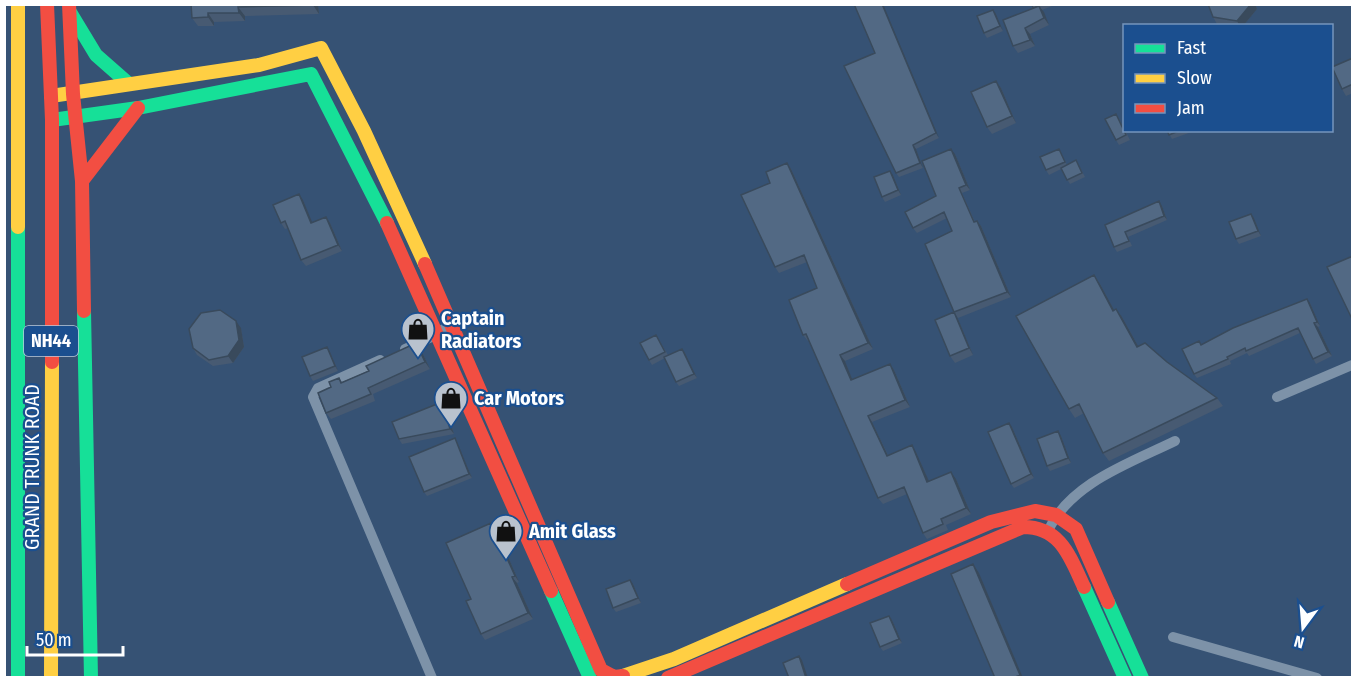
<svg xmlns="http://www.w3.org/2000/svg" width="1357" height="682" font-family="'Fira Sans Condensed',sans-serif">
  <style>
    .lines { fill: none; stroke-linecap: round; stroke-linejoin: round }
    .street { stroke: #7d92a8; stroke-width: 10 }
    .fast { stroke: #16e098; stroke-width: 14 }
    .slow { stroke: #ffcf43; stroke-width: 14 }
    .jam { stroke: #f24e42; stroke-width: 14 }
    .wall { fill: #475a72 }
    .shaded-wall { fill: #394a5c }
    .building { fill: #526984; stroke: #394a5c; stroke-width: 1.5 }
    .labels { text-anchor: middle; stroke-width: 4.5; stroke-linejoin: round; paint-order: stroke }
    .shield { fill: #1b4f8f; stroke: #bbcadd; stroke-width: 1.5 }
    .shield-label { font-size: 18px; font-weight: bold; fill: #fff }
    .poi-label { font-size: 20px; font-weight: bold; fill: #fff; stroke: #1b4f8f; text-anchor: start }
    .street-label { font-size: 20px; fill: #fff; stroke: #1b4f8f }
  </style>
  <rect width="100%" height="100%" fill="#365274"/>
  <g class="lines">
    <path class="street" d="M405 349 436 335 450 324
      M380 360 318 388 313 397 432 678
      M1277 397 1352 365
      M1048 531C1070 483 1130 463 1175 441
      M1173 637 1317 678"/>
    <path class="fast" d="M70 12 96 55 129 84
      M52 120 138 108 311 74 387 223
      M18 227V678
      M84 311 91 678
      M1084 587 1125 678
      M551 591 590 678
      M1108 602 1142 678"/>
    <path class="slow" d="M18 4V227
      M51 96 259 65 321 48 364 131 425 264
      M623 676 674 659 847 584
      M51 678 52 362"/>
    <path class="jam" d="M47 4 52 120V362
      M69 4 73 94 82 181 84 311
      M82 181 138 108
      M387 223 551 591
      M425 264 601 670 614 677 623 676
      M847 584 991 522 1035 511 1056 515 1076 529 1108 602
      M668 678 1023 527C1061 527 1070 557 1084 587"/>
  </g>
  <path class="wall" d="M191 4H318L319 14 245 16V21L214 22V26H198L192 18Z
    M854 4 939 138 916 149 923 168 899 177 896 173 875 53Z
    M1032 4H1057L1042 10 1049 25 1030 34 1035 46 1018 53 1013 46 1033 8Z
    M1208 4H1255L1257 9 1243 26H1229L1217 24 1213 17Z
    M993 10 996 14 1003 31 987 38 984 33Z
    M1353 58V93L1346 96 1342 89Z
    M996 81 1001 88 1016 123 992 134 987 127Z
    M1119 119 1130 140 1119 145 1116 140Z
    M1167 130H1197L1172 139Z
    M1059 149 1067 165 1076 160 1085 177 1070 184 1061 169 1049 175 1046 170Z
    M955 154 970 190 962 193 975 222 977 221 981 226 1011 297 958 318 954 312 952 231 947 218 917 233 913 228 936 196Z
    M787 163 791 169 873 349 845 361 852 379 890 364 894 370 910 407 872 422 888 455 916 452 929 482 956 479 971 514 946 525 948 530 927 539 923 533 907 494 883 504 878 498 809 341H808L803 335 817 288 807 262 779 273 775 267 770 183Z
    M893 175 901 195 885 202 882 197Z
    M303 200 312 223 326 217 330 223 342 251 306 266 301 260 288 228 285 229 281 223Z
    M1162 206 1167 220 1128 237 1132 246 1117 252 1114 247 1105 225Z
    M1251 214 1254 218 1261 236 1239 244 1236 239Z
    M1094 275 1100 284 1114 310 1116 309 1122 317 1138 346 1167 362 1217 398 1223 406 1109 461 1103 453 1084 413 1075 418 1069 409Z
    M1310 303 1320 326 1318 327 1332 356 1316 364 1300 333 1249 356 1247 353 1230 361 1231 364 1197 378 1194 374 1201 345Z
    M954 312 958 319 973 355 955 363 950 356Z
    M241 328 244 347 233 363 213 366 197 355 193 348Z
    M656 335 668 355 682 349 685 353 697 378 679 386 676 382 665 358 652 365 649 360Z
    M327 347 330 352 338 371 313 381 310 376Z
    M421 350 430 369 373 394 375 401 331 419 326 413 331 387 339 378 342 382Z
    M442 402 445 407 454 434 402 444 399 439Z
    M1012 427 1034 478 1014 488 1011 484Z
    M1061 436 1071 463 1050 471 1047 466Z
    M457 442 472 478 427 496 424 492Z
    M491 523 496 529 519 582 517 583 533 619 485 640 481 634 471 599Z
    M633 584 641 603 616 612 613 608Z
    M889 616 892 620 902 643 883 651 880 647Z"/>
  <path class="shaded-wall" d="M313 4H318L319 14 313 5Z
    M882 4H883L939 138 936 133Z
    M1251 4H1255L1257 9 1243 26H1240L1237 21Z
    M1039 6 1044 12 1049 25 1044 18Z
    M238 7 245 16V21L239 13Z
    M993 10 996 14 1003 31 1000 26Z
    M208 13 214 22V26L208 17Z
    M1025 28 1030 34 1035 46 1030 40Z
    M996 81 1001 88 1016 123 1012 116Z
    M913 145 916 149 923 168 920 163Z
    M951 149 955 154 970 190 966 185Z
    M787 163 791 169 873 349 868 343Z
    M890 171 893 175 901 195 898 190Z
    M299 194 303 200 315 229 311 223Z
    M1159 201 1162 206 1167 220 1164 216Z
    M1251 214 1254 218 1261 236 1258 231Z
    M326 217 330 223 342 251 338 245Z
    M977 221 981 226 1011 297 1007 292Z
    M1094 275 1100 284 1119 319 1113 311Z
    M1307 299 1310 303 1320 326 1317 322Z
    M1116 309 1122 317 1143 355 1137 347Z
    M954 312 958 319 973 355 969 348Z
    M236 321 241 328 244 347 233 363 228 356Z
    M1314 323 1318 327 1332 356 1328 352Z
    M416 343 421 350 430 369 425 362Z
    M327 347 330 352 338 371 335 366Z
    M682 349 685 353 697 378 694 374Z
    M840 355 845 361 855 386 851 380Z
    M890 364 894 370 910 407 905 400Z
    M442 402 445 407 454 434 450 429Z
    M868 416 872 422 891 462 887 456Z
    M1009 423 1012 427 1034 478 1031 474Z
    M1058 431 1061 436 1071 463 1068 458Z
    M455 438 457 442 472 478 469 474Z
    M912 445 916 452 932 488 927 482Z
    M951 472 956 479 971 514 966 508Z
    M491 523 496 529 519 582 515 576Z
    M973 564 979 573 1023 678H1022L1020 675Z
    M512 577 517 583 533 619 528 613Z
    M630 580 633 584 641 603 638 598Z
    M889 616 892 620 902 643 899 639Z
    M799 656 802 660 808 678H806Z"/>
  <path class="building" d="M191 4H313V5L238 7 239 13H208V17L192 18Z
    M854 4H882L936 133 913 145 920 163 896 173 844 66 875 53Z
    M1032 4H1043L1033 8Z
    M1208 4H1251L1237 21 1213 17Z
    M1039 6 1044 18 1025 28 1030 40 1013 46 1003 20Z
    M993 10 1000 26 984 33 977 16Z
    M1353 58V84L1342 89 1332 67Z
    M996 81 1012 116 987 127 971 92Z
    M1116 114 1126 135 1116 140 1105 119Z
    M1167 130H1181L1169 135Z
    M951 149 966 185 959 188 974 222 977 221 1007 292 954 312 925 244 952 231 944 212 913 228 905 212 936 196 922 161Z
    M1059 149 1065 162 1046 170 1040 157Z
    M1076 160 1082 173 1067 180 1061 168Z
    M787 163 868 343 840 355 851 380 890 364 905 400 868 416 887 456 912 445 927 482 951 472 966 508 941 519 943 524 923 533 904 487 878 498 806 334 803 335 789 300 817 288 804 255 775 267 741 195 770 183 766 172Z
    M890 171 898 190 882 197 874 177Z
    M299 194 311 223 326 217 338 245 301 260 285 221 281 223 273 205Z
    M1159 201 1164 216 1125 232 1129 241 1114 247 1105 225Z
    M1251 214 1258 231 1236 239 1229 222Z
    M1353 256V321L1327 267Z
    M1094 275 1113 311 1116 309 1137 347 1145 343 1167 362 1217 398 1103 453 1079 404 1069 409 1016 316Z
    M1307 299 1317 322 1314 323 1328 352 1313 359 1298 328 1246 351 1245 348 1227 357 1228 359 1194 374 1182 349 1199 341 1201 345 1233 328Z
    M220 310 236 321 239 340 228 356 209 360 193 348 189 329 201 313Z
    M954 312 969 348 950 356 935 320Z
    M656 335 665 352 649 360 640 343Z
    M416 343 425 362 368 388 371 394 326 413 318 393 331 387 329 382 339 378 341 383 369 371 366 366Z
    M327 347 335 366 310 376 302 357Z
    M682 349 694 374 676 382 664 357Z
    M442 402 450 429 399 439 392 422Z
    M1009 423 1031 474 1011 484 988 432Z
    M1058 431 1068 458 1047 466 1037 439Z
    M455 438 469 474 424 492 409 457Z
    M491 523 515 576 512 577 528 613 481 634 466 601 471 599 446 543Z
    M973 564 1020 675 1013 678H995L951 574Z
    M630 580 638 598 613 608 606 589Z
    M889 616 899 639 880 647 870 623Z
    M799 656 806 678H789L783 663Z"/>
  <defs>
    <symbol id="shop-pin" viewBox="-11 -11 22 30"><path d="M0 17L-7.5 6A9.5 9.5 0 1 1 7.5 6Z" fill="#b9c2ce" stroke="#1b4f8f"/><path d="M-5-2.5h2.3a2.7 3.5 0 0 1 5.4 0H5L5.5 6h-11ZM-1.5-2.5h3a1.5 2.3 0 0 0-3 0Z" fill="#111"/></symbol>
  </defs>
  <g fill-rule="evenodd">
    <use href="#shop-pin" x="399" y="310" width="38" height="52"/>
    <use href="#shop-pin" x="432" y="379" width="38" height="52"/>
    <use href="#shop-pin" x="487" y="512" width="38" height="52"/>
  </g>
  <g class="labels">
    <rect class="shield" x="24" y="326" width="54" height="30" rx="4.5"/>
    <g class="shield-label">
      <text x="51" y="347">NH44</text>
    </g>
    <g class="poi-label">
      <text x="441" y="325">Captain<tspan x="441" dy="23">Radiators</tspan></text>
      <text x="474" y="405">Car Motors</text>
      <text x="529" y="538">Amit Glass</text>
    </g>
    <g class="street-label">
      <text transform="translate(32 467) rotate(-90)" y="7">GRAND TRUNK ROAD</text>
    </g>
  </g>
  <rect width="1357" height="682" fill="none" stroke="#ffffff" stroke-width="12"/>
  <rect x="1123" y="24" width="210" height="108" fill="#1b4f8f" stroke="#7695bc" stroke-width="1.5"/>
  <rect x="1135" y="44" width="30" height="9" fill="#16e098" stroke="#7695bc" stroke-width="1.5"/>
  <text x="1177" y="54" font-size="18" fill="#ffffff">Fast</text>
  <rect x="1135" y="74" width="30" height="9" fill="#ffcf43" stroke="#7695bc" stroke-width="1.5"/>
  <text x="1177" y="84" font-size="18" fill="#ffffff">Slow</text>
  <rect x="1135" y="104" width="30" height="9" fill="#f24e42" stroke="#7695bc" stroke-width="1.5"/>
  <text x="1177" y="114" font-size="18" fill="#ffffff">Jam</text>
  <g transform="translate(1303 628) rotate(196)" stroke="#1b4f8f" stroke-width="4.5" paint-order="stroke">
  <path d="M0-4.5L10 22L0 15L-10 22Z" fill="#ffffff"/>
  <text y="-9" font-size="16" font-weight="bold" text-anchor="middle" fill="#ffffff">N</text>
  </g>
  <path d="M27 646v9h96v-9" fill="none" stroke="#ffffff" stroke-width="3"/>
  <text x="36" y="646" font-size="18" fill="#ffffff" stroke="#1b4f8f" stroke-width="4.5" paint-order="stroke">50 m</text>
</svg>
